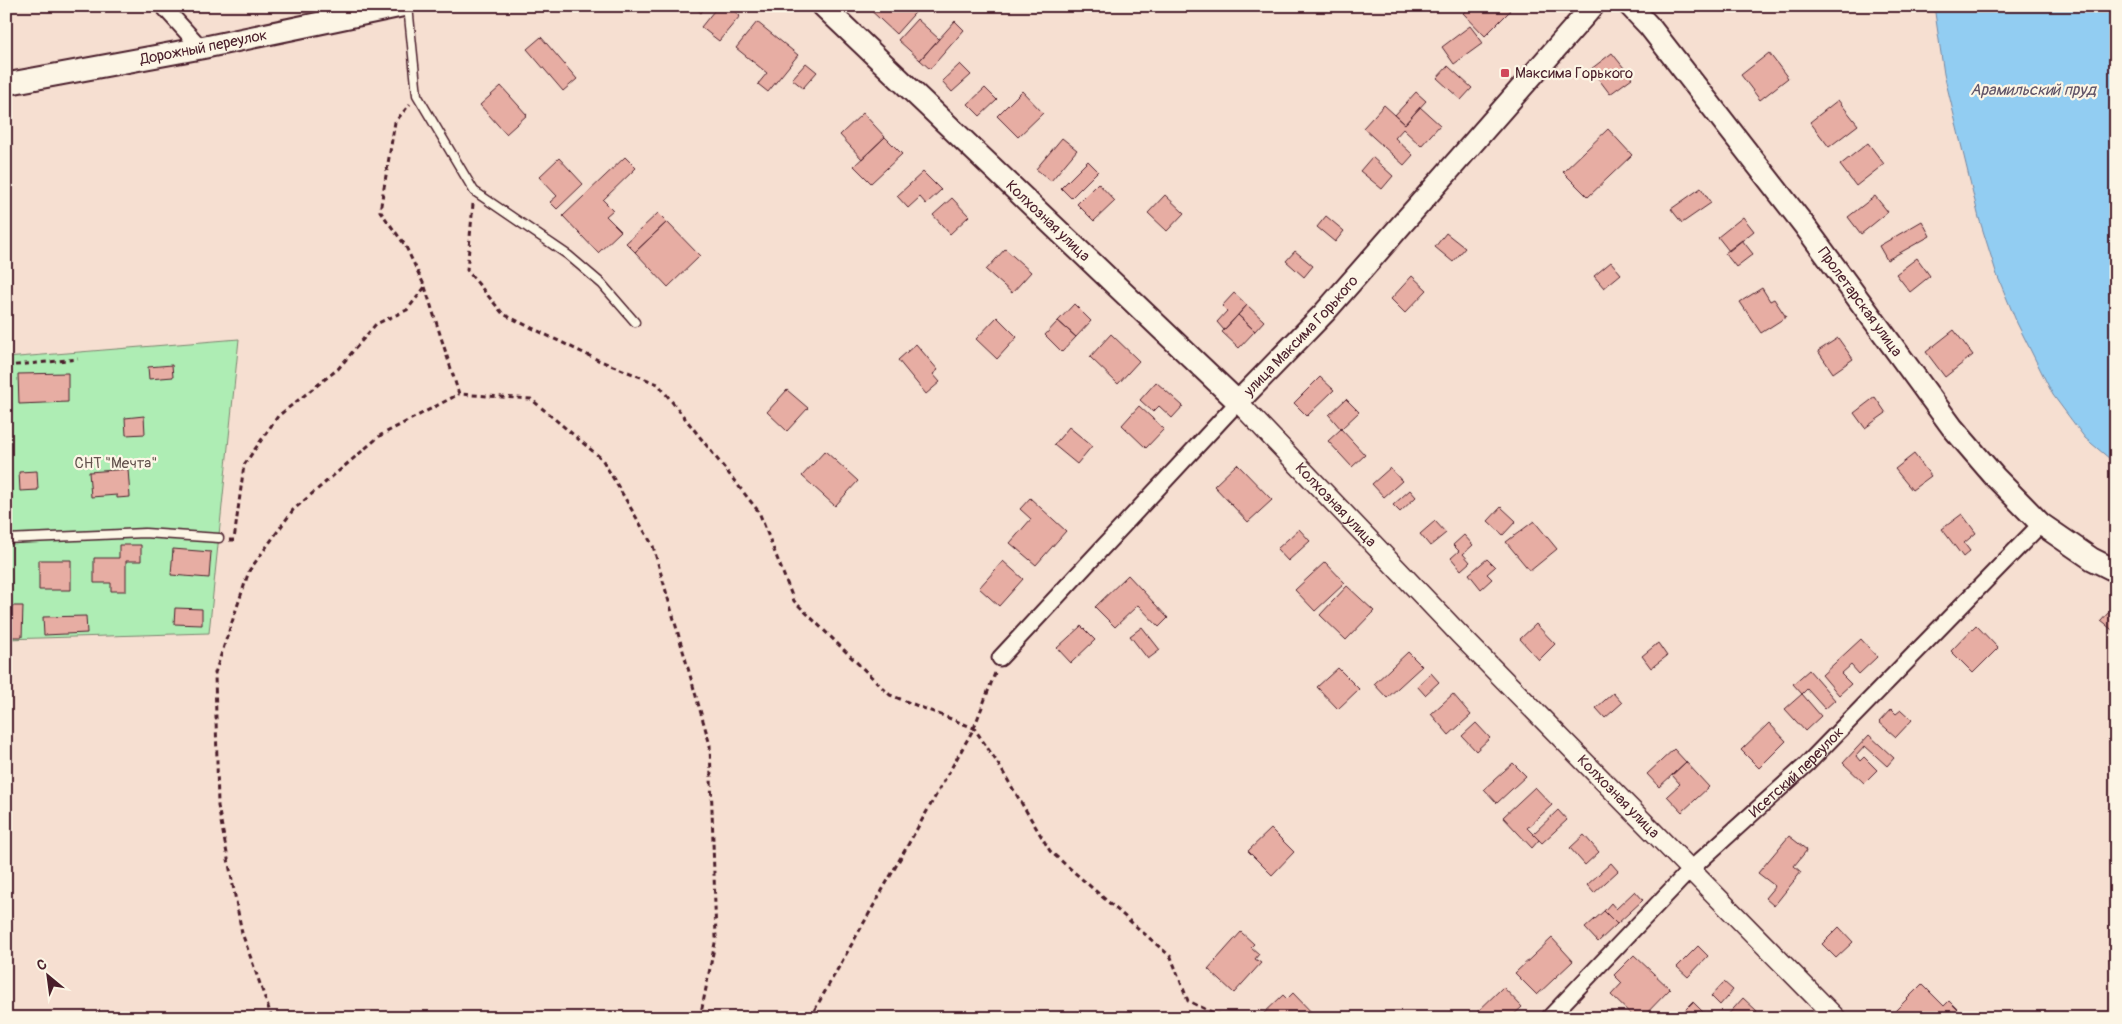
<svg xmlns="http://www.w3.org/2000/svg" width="2122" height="1024" font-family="Pangolin,sans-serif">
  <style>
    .green { fill: #aeedb4; stroke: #7c8670 }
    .water { fill: #92cdf2; stroke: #7587a2 }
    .building { fill: #e7ada3; stroke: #4a1f2b }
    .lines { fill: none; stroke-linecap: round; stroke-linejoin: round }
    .service-casing { stroke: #4a1f2b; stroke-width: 11 }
    .minor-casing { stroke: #4a1f2b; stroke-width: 19 }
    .tertiary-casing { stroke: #4a1f2b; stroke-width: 22 }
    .secondary-casing { stroke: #4a1f2b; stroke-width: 25 }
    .path { stroke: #4a1f2b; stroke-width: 3; stroke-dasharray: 5 4; stroke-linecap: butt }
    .service { stroke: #fcf5e5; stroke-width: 8 }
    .minor { stroke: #fcf5e5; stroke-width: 15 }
    .tertiary { stroke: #fcf5e5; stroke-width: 19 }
    .secondary { stroke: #fcf5e5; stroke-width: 21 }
    .poi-dot { fill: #d1495b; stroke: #fcf5e5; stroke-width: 2 }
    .labels { text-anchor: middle; stroke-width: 4.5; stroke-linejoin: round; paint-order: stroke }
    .street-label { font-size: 15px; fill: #4a1f2b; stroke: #fcf5e5 }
    .poi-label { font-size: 15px; fill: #4a1f2b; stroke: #fcf5e5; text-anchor: start }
    .park-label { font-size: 15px; fill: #63524d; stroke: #fcf5e5 }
    .water-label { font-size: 16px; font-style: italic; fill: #605367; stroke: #fcf5e5 }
  </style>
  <rect width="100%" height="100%" fill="#f6dfd1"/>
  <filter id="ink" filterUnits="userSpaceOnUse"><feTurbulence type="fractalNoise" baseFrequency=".02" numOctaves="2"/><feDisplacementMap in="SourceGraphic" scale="10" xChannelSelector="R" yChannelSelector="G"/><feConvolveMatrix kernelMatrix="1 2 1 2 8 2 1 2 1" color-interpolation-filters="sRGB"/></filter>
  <g filter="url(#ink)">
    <path class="green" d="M239 339 209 633 6 639V358Z"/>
    <path class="water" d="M1934 6H2116V464L2085 438 2053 395 2017 323 1997 275 1979 218 1944 74Z"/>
    <path class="building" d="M693 6H706L701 13Z
      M718 6H728L740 16 719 41 701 27Z
      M866 6H921L896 34Z
      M1470 6H1506L1510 11 1485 36 1463 13Z
      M917 19 939 39 920 60 898 40Z
      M955 21 964 30 930 69 920 60Z
      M757 22 798 55 768 92 758 84 767 73 736 48Z
      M1470 26 1483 43 1454 64 1442 47Z
      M541 37 577 79 563 91 527 49Z
      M1612 53 1632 78 1610 94 1591 69Z
      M1769 53 1788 78 1760 100 1741 75Z
      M806 63 817 72 803 88 792 79Z
      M960 64 971 75 952 92 942 81Z
      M1448 66 1472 88 1461 100 1437 78Z
      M501 86 527 115 506 134 480 105Z
      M985 88 997 100 980 116 968 104Z
      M1022 91 1043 113 1018 137 997 116Z
      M1416 92 1426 101 1405 124 1395 115Z
      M1838 100 1858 125 1829 147 1810 122Z
      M1384 105 1405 124 1420 107 1440 125 1421 146 1403 129 1395 138 1413 155 1404 165 1363 128Z
      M863 113 885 137 862 159 840 135Z
      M1608 129 1632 155 1588 197 1563 172Z
      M885 137 902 154 871 183 854 166Z
      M1062 138 1077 150 1051 181 1036 169Z
      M1868 143 1884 164 1856 186 1840 165Z
      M625 157 636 168 603 200 613 210 606 216 621 231 598 253 563 216Z
      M1372 157 1393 176 1382 189 1360 171Z
      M559 158 583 184 557 209 550 202 557 196 539 177Z
      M1088 161 1098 171 1071 198 1061 188Z
      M923 172 941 190 926 204 920 197 908 208 897 196Z
      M1098 183 1115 201 1094 221 1077 204Z
      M1701 188 1711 203 1682 223 1671 209Z
      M1165 195 1184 213 1167 231 1148 213Z
      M1875 196 1888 212 1861 234 1848 217Z
      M952 198 969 216 950 234 933 215Z
      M658 213 667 222 635 252 626 243Z
      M1326 216 1344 231 1335 242 1317 227Z
      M1743 217 1754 231 1729 251 1718 237Z
      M1922 221 1930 236 1887 260 1879 246Z
      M667 222 700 256 668 287 635 252Z
      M1446 233 1465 248 1453 262 1435 247Z
      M1742 240 1753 254 1736 267 1725 253Z
      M1005 249 1031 272 1012 293 986 270Z
      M1295 251 1313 266 1304 277 1286 261Z
      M1917 258 1930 276 1910 292 1896 274Z
      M1611 262 1621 274 1604 288 1594 276Z
      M1412 276 1427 290 1405 313 1391 299Z
      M1762 288 1770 301 1774 299 1786 317 1761 333 1740 302Z
      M1234 293 1247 305 1224 330 1217 322 1227 311 1222 306Z
      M1074 304 1091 321 1076 337 1058 321Z
      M1247 305 1264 321 1255 331 1238 315Z
      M1238 315 1255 331 1239 348 1222 332Z
      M997 317 1017 337 997 359 976 339Z
      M1058 321 1076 337 1062 352 1045 335Z
      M1954 330 1973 355 1945 377 1926 352Z
      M1111 334 1139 361 1118 384 1090 357Z
      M1838 338 1853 359 1833 373 1818 351Z
      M916 344 938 370 933 374 940 382 926 394 898 360Z
      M172 365 173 377 149 379 148 367Z
      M68 373V402L19 404 18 374Z
      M1320 377 1334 390 1307 416 1294 403Z
      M1156 382 1183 406 1172 418 1159 406 1153 412 1140 400Z
      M787 390 808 408 787 431 767 412Z
      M1875 397 1886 413 1865 428 1854 413Z
      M1346 399 1359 412 1341 429 1329 415Z
      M1139 406 1164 429 1146 448 1122 425Z
      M144 416 145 434 126 435 125 418Z
      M1069 427 1092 446 1077 464 1054 445Z
      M1341 429 1365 455 1352 467 1328 441Z
      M10 435V450H6V436Z
      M825 451 858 481 835 506 802 476Z
      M1914 454 1931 476 1912 490 1895 469Z
      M1237 464 1272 500 1248 522 1214 486Z
      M1390 468 1402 481 1384 497 1372 484Z
      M128 469 130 497 117 498V495L91 497 89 472Z
      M37 471 38 490 20 491 19 472Z
      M1410 490 1416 497 1400 512 1393 505Z
      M1030 498 1066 531 1036 565 1010 543 1031 519 1020 509Z
      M1501 507 1516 521 1503 535 1488 521Z
      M1962 514 1976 533 1964 543 1970 551 1963 557 1942 529Z
      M1435 521 1446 533 1430 546 1420 534Z
      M1534 521 1557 549 1530 571 1506 542Z
      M1299 529 1310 541 1288 561 1277 549Z
      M1464 535 1473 545 1463 554 1470 562 1461 570 1451 558 1459 551 1453 545Z
      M119 545H141V561H126V591H111V583H94V558H119Z
      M173 549 211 552 209 578 171 575Z
      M1487 559 1495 567 1487 574 1492 579 1481 589 1469 574Z
      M39 560H71V590H39Z
      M1003 561 1023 579 999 606 979 588Z
      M1325 562 1345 583 1315 611 1295 590Z
      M1128 575 1168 618 1159 627 1138 605 1115 627 1095 607Z
      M1347 586 1374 611 1346 640 1320 615Z
      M2116 604V633L2101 621Z
      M6 606H23L22 637H6Z
      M175 608 202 609V625L174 624Z
      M86 616 87 633 44 635 43 617Z
      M1536 624 1555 644 1539 660 1520 639Z
      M1976 625 1998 648 1973 673 1951 651Z
      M1081 626 1095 640 1071 663 1057 648Z
      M1142 627 1160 650 1148 659 1130 636Z
      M1861 639 1877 657 1859 674 1851 665 1841 674 1851 684 1839 695 1822 675Z
      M1658 643 1667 656 1651 668 1642 656Z
      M1408 652 1422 666 1387 698 1374 684Z
      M1338 668 1359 689 1338 709 1317 687Z
      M1809 670 1835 700 1825 709 1807 689 1802 694 1793 684Z
      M1431 673 1439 682 1425 695 1417 686Z
      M1613 693 1622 703 1605 718 1596 708Z
      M1453 694 1471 715 1449 735 1431 714Z
      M1802 694 1821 716 1805 731 1785 709Z
      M1891 709 1896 714 1901 710 1912 720 1896 737 1879 722Z
      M1476 723 1490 738 1476 751 1462 736Z
      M1769 723 1786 741 1759 768 1741 750Z
      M1869 735 1894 758 1887 766 1865 746 1856 756 1860 761 1864 757 1877 770 1864 783 1843 763Z
      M1674 749 1686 762 1659 787 1647 774Z
      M1686 762 1709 787 1682 812 1667 796 1680 784 1672 775Z
      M1513 763 1526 776 1497 803 1484 789Z
      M1535 787 1552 805 1527 828 1539 840 1532 848 1503 817Z
      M1558 810 1567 820 1542 843 1533 834Z
      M1271 829 1294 852 1272 875 1248 851Z
      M1584 835 1599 852 1585 865 1570 848Z
      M1789 836 1807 850 1794 866 1801 872 1774 906 1765 898 1775 886 1758 873Z
      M1611 863 1618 871 1594 893 1587 885Z
      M1635 891 1643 900 1617 924 1604 911 1611 903 1616 909Z
      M1604 911 1617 924 1598 942 1585 928Z
      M1839 927 1853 942 1836 958 1822 944Z
      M1241 932 1254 944 1251 947 1259 954 1255 959 1261 963 1234 993 1208 969Z
      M1552 938 1573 961 1537 995 1515 973Z
      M1698 946 1708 956 1688 977 1677 967Z
      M1634 955 1670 989 1642 1018H1635L1611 995 1622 983 1614 975Z
      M1724 982 1733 990 1720 1005 1711 996Z
      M1922 984 1944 1006 1949 1001 1966 1018H1896L1892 1014Z
      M1503 987 1522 1007 1510 1018H1471Z
      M1293 993 1316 1017 1315 1018H1259L1283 995 1287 999Z
      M1743 998 1757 1011 1751 1018H1725Z
      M1693 1002 1706 1015 1704 1018H1682L1680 1015Z"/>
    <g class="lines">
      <defs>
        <path id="service" d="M408 6 417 95 474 191 568 255 602 284 635 322
          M6 539 145 533 219 538"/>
        <g id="minor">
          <path d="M163 6 201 48"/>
          <path d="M1000 658 1238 402"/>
          <path id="s1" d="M1549 1018 1690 870 1807 764 2041 524"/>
        </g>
        <g id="tertiary">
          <path id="s2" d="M1238 402 1461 636 1836 1018"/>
        </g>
        <g id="secondary">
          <path id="s3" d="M823 6 1238 402 1325 312 1593 6"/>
          <path id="s4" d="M1630 6 1650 27 1804 225 1952 427 1995 477 2041 524 2092 559 2116 571"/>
          <path id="s5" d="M6 84 201 48 401 6"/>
        </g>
      </defs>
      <use href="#service" class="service-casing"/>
      <use href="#minor" class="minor-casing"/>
      <use href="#tertiary" class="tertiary-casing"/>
      <use href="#secondary" class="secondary-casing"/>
      <path class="path" d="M473 204 467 270 503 314 598 360 658 384 759 512 794 601 890 695 974 728 997 762 1050 851 1171 957 1188 1001 1225 1018
        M425 287 459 394 531 399 602 459 653 546 710 745 716 938 700 1018
        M6 366 78 359
        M229 540H234L244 465 278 416 338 369 376 324 407 310 425 287 405 245 380 211 395 122 410 104
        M272 1018 242 933 218 806 215 673 249 571 293 510 381 435 459 394
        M810 1018 974 728 995 673"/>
      <use href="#service" class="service"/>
      <use href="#minor" class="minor"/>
      <use href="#tertiary" class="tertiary"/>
      <use href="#secondary" class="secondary"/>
    </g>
  </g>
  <rect class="poi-dot" x="1500" y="68" width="10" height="10" rx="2.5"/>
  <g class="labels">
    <g class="street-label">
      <text dy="5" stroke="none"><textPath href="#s5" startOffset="201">Дорожный переулок</textPath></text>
      <text dy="5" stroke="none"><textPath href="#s3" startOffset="311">Колхозная улица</textPath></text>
      <text dy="5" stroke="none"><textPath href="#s4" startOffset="375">Пролетарская улица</textPath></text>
      <text dy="5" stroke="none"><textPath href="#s3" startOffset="665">улица Максима Горького</textPath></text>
      <text dy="5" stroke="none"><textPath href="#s2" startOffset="142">Колхозная улица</textPath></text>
      <text dy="5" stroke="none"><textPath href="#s1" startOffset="349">Исетский переулок</textPath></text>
      <text dy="5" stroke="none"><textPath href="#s2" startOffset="548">Колхозная улица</textPath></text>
    </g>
    <g class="poi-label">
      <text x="1515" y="78">Максима Горького</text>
    </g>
    <g class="park-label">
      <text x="116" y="468">СНТ "Мечта"</text>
    </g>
    <g class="water-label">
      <text x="2033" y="95">Арамильский пруд</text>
    </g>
  </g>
  <rect width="2122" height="1024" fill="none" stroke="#fcf5e5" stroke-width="25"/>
  <rect x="12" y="12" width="2097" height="999" fill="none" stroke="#4a1f2b" stroke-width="2" filter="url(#ink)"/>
  <g transform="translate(48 976) rotate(331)" stroke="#fcf5e5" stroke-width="4" paint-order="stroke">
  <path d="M0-4L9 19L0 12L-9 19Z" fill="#4a1f2b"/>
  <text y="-8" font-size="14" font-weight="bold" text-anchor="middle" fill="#4a1f2b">С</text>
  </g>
</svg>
